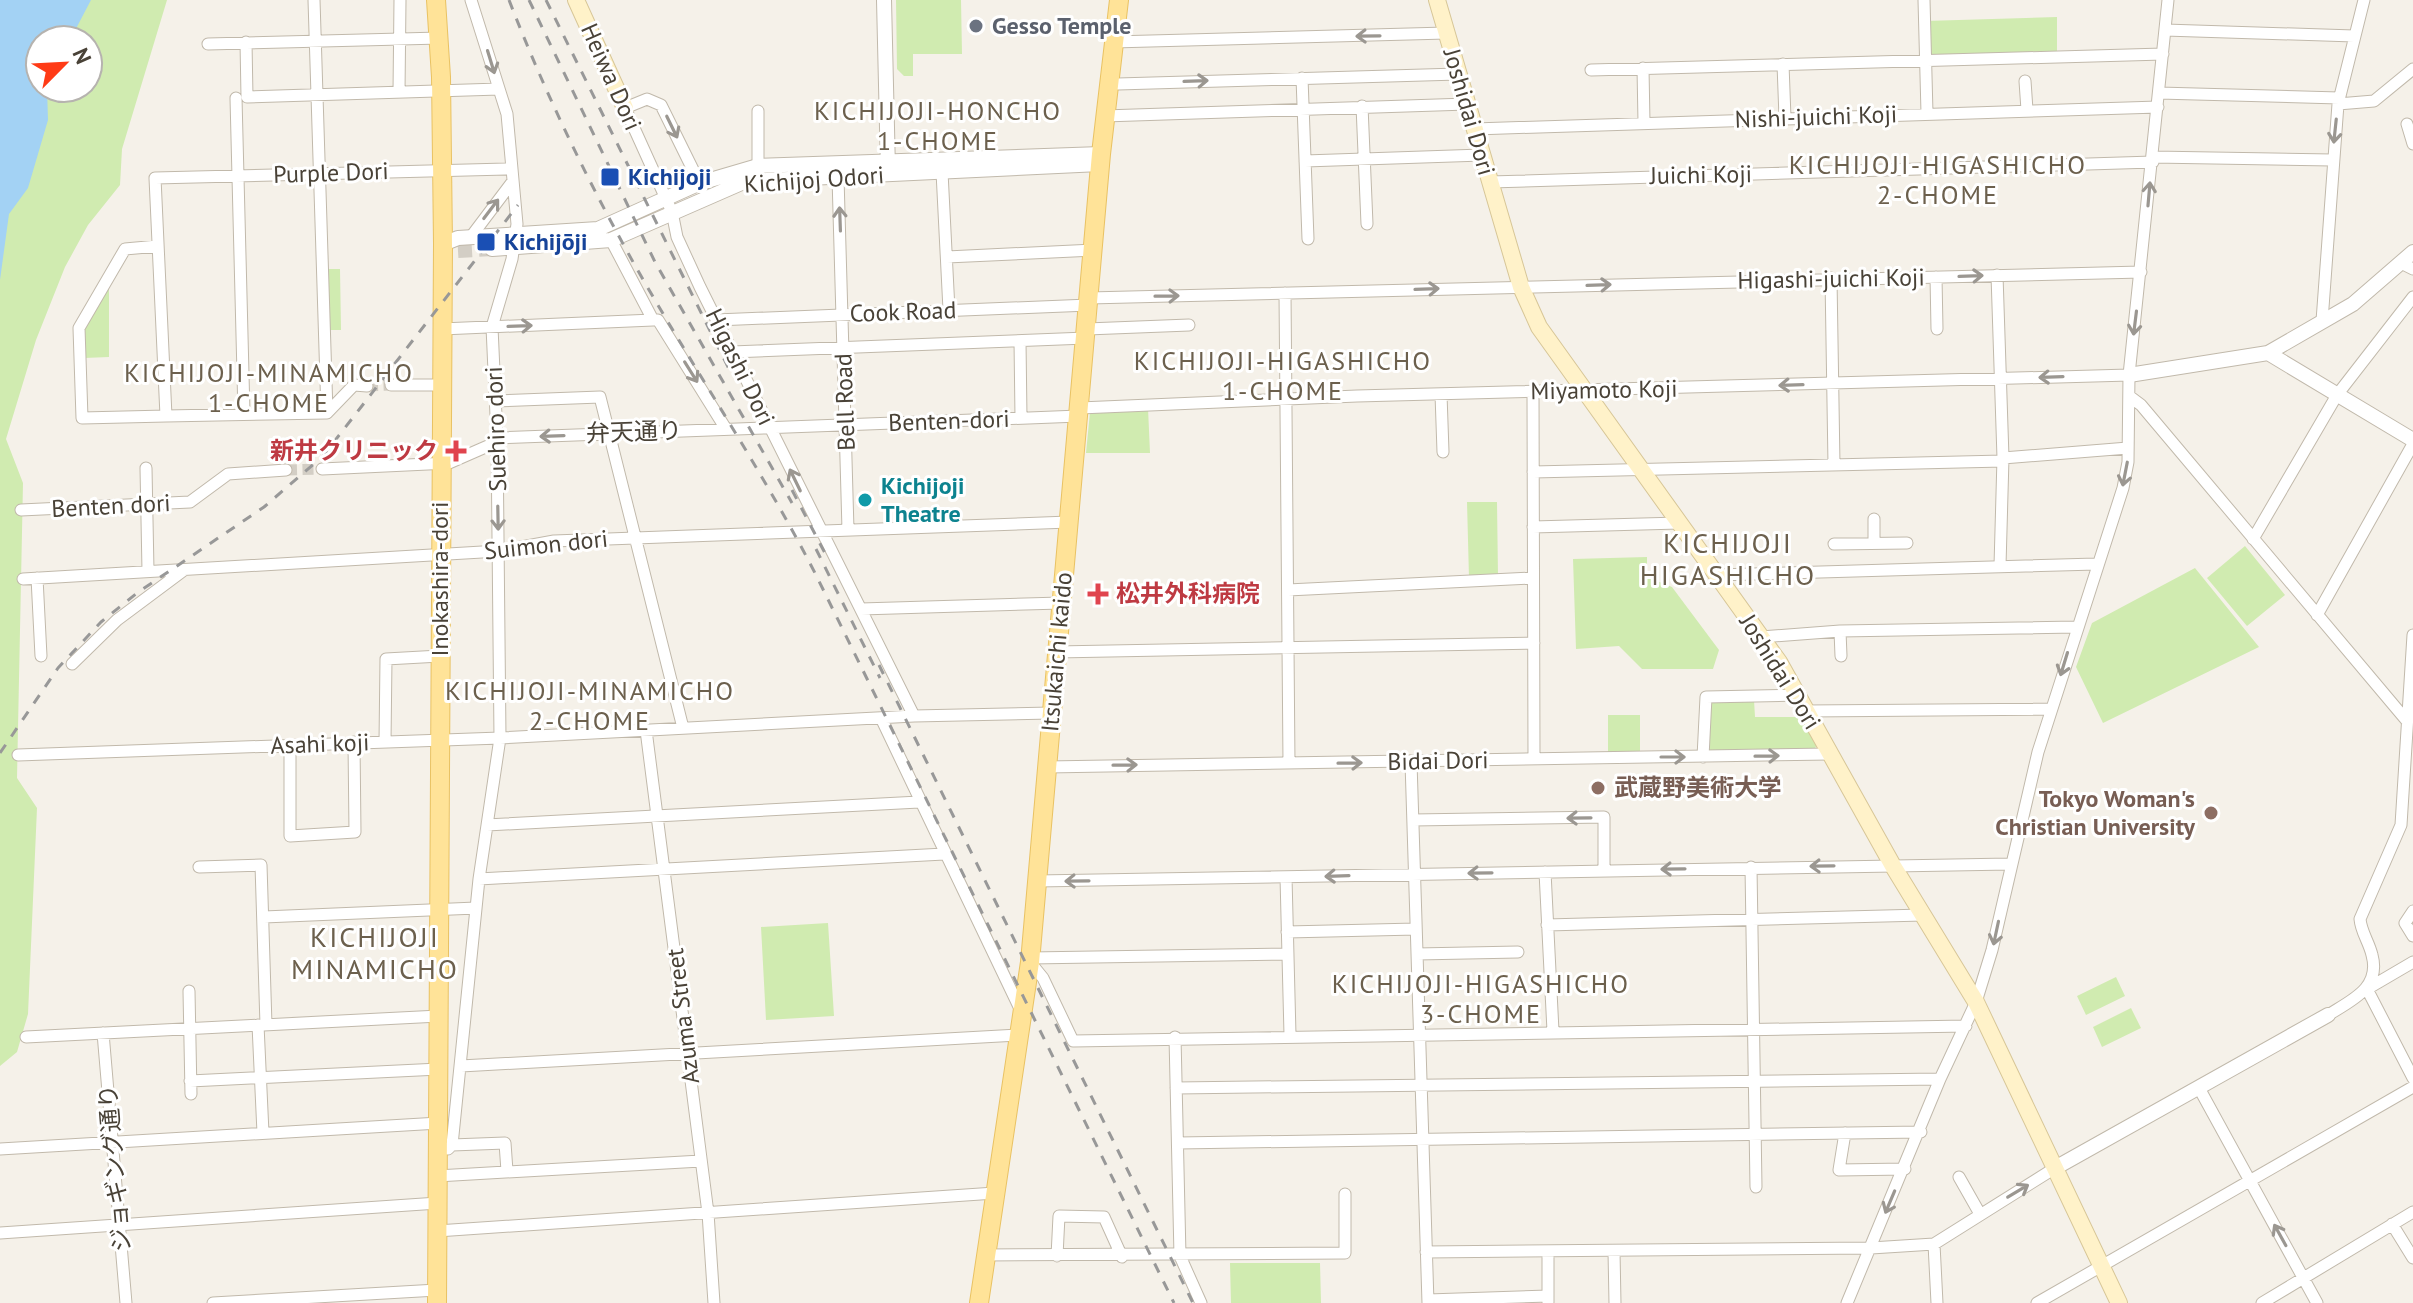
<svg xmlns="http://www.w3.org/2000/svg" width="2413" height="1303" font-family="'PT Sans','Noto Sans JP',sans-serif">
  <style>
    .green { fill: #d0ebb0; fill-rule: evenodd }
    .water { fill: #a3d2f4 }
    .lines { fill: none; stroke-linecap: round; stroke-linejoin: round }
    .minor-tunnel { stroke: #d3cec5; stroke-width: 11; stroke-dasharray: 11 5.5; stroke-linecap: butt }
    .tertiary-tunnel { stroke: #d3cec5; stroke-width: 14; stroke-dasharray: 14 7; stroke-linecap: butt }
    .minor-casing { stroke: #c1b9ab; stroke-width: 13 }
    .tertiary-casing { stroke: #c1b9ab; stroke-width: 16 }
    .secondary-casing { stroke: #d7c697; stroke-width: 18 }
    .primary-casing { stroke: #e9c263; stroke-width: 20 }
    .minor { stroke: #fff; stroke-width: 11 }
    .tertiary { stroke: #fff; stroke-width: 14 }
    .secondary { stroke: #fff2c9; stroke-width: 16 }
    .primary { stroke: #ffe398; stroke-width: 18 }
    .rail { stroke: #989898; stroke-width: 3; stroke-dasharray: 10 10; stroke-linecap: butt }
    .oneway { stroke: #9b9791 }
    .worship-dot { fill: #6b7280; stroke: #fff; stroke-width: 3 }
    .transit-dot { fill: #1a4fb4; stroke: #fff; stroke-width: 3 }
    .health-dot { fill: #e0444e; stroke: #fff; stroke-width: 3 }
    .culture-dot { fill: #0f9aa8; stroke: #fff; stroke-width: 3 }
    .education-dot { fill: #8d6e63; stroke: #fff; stroke-width: 3 }
    .labels { text-anchor: middle; stroke-width: 6; stroke-linejoin: round; paint-order: stroke }
    .worship-label { font-size: 24px; font-weight: bold; fill: #5b616d; stroke: #fff; text-anchor: start }
    .street-label { font-size: 24px; fill: #494237; stroke: #fff }
    .transit-label { font-size: 24px; font-weight: bold; fill: #164399; stroke: #fff; text-anchor: start }
    .health-label { font-size: 24px; font-weight: bold; fill: #be3a42; stroke: #fff; text-anchor: end }
    .culture-label { font-size: 24px; font-weight: bold; fill: #0d838f; stroke: #fff; text-anchor: start }
    .education-label { font-size: 24px; font-weight: bold; fill: #785e54; stroke: #fff; text-anchor: start }
    .neighbourhood-label { font-size: 26px; letter-spacing: 2px; fill: #6c604d; stroke: #fff }
    .quarter-label { font-size: 28px; letter-spacing: 2px; fill: #6c604d; stroke: #fff }
  </style>
  <rect width="100%" height="100%" fill="#f5f1e9"/>
  <path class="green" d="M0 0H167L122 149 120 185 88 225 65 267 36 340 6 439 23 483 17 778 37 808 28 1014 17 1052 0 1066ZM40 40H88V88H40Z
    M896 0H961L962 54H913V76H904L897 69Z
    M2057 17V51L1925 55V21Z
    M328 269H340L341 330H329Z
    M109 283V357L84 358 83 328Z
    M1148 408 1150 453H1086L1090 412Z
    M1467 502H1497L1498 576 1469 578Z
    M2245 546 2285 595 2247 626 2207 578Z
    M1647 557V577L1672 587 1719 650 1713 669H1642L1619 646 1576 649 1573 559Z
    M2195 568 2259 647 2103 723 2076 667 2092 623Z
    M1754 700 1755 717H1802L1817 744 1814 751 1709 753 1708 702Z
    M1608 715H1640V753L1608 754Z
    M828 923 834 1016 766 1020 761 927Z
    M2116 977 2125 996 2086 1015 2077 996Z
    M2131 1008 2141 1028 2102 1047 2093 1027Z
    M1230 1263H1320L1321 1303H1231Z"/>
  <path class="water" d="M0 0H91L70 40H40V88H47L48 120 28 188 9 214 0 280Z"/>
  <g class="lines">
    <path class="minor-tunnel" d="M367 386 391 385
      M286 470 322 469"/>
    <path class="tertiary-tunnel" d="M458 251 492 249"/>
    <defs>
      <path id="minor" d="M314 0 327 413
        M1924 0 1927 113
        M2165 30 2354 36
        M246 42 247 97 499 89
        M1113 42 1446 33
        M208 44 440 38
        M1783 64 1785 118
        M1643 68 1644 123
        M1591 70 2163 54
        M1302 78 1308 239
        M2025 81 2027 110
        M1118 84 1458 74
        M399 92 400 0
        M2159 93 2339 98
        M236 98 244 414
        M2338 104 2374 101 2413 69
        M1362 106 1367 224
        M1104 116 1467 104
        M2407 124 2413 144
        M1475 129 2158 107
        M2153 157 2332 160
        M1305 161 1482 155
        M758 166V111
        M942 172 949 310
        M838 177 848 530
        M1490 182 2153 162
        M702 188 661 105 647 99 625 108 672 212 677 237 700 287 914 716 1051 713
        M470 238 513 181
        M611 240 653 320H658L726 429
        M158 246 125 249 79 328 82 418 166 416
        M947 257 1094 250
        M2401 263 2413 269
        M1997 275 2003 458 2000 566
        M1936 277 1937 329
        M1831 278 1834 465
        M1285 293 1289 763
        M1089 298 2141 272
        M716 320 1089 305
        M2322 321 2338 104 2364 0
        M442 329 653 320
        M1087 329 1189 325
        M1020 341 1021 418
        M732 352 1086 338
        M391 385H442
        M367 386 354 385 327 413 166 416 155 178 506 169
        M1533 392 1534 759
        M1441 394 1443 452
        M2129 396 2141 405 2407 721
        M495 401 600 397 683 728
        M1080 408 1357 396 2129 375
        M497 438 1079 416
        M2003 458 2128 448
        M146 468 148 571
        M322 469 449 463 497 442
        M1533 472 2003 461
        M21 510 190 502 228 474 286 470
        M1533 527 1679 523
        M2253 539 2337 395 2413 297
        M1874 543V519
        M1834 544 1907 543
        M1716 575 2096 564
        M37 578 41 656
        M23 579 499 551 554 541 1069 522
        M1288 590 1533 578
        M861 609 1061 603
        M2317 615 2413 444
        M1840 631 1841 656
        M1761 637 1840 631 2076 627
        M1056 652 1534 643
        M72 664 117 620 184 570
        M1806 711 2050 709
        M881 718 1022 1013
        M646 730 708 1213 714 1303
        M385 742 386 659 440 656
        M290 746V836L355 832 354 742
        M18 755 500 738 914 716
        M1703 757 1706 697 1798 695
        M1411 762 1428 1303
        M1047 767 1830 754
        M1413 820 1604 817V870
        M487 825 919 802
        M199 867 261 865 266 1025
        M1751 867 1756 1187
        M1545 872 1553 1031
        M1286 877 1290 1035
        M479 879 944 854
        M1037 881 2010 864
        M2413 911 2405 923 2413 936
        M264 917 476 908
        M1547 925 1923 915
        M1287 932 1416 929
        M1417 954 1518 952
        M1030 958 1288 954
        M1030 962 1043 978 1073 1041 1966 1026
        M2413 962 2367 989 2413 1078
        M189 991 191 1094
        M2328 1015C2352 1000 2381 988 2372 955 2369 942 2361 932 2360 919L2401 825 2413 635
        M258 1025 263 1133
        M103 1033 126 1303
        M26 1037 439 1016
        M1175 1037 1180 1256 1201 1303
        M461 1066 1020 1035
        M190 1081 439 1069
        M1176 1088 1940 1079
        M2199 1088 2317 1303
        M1845 1133 1839 1170 1905 1169
        M1178 1143 1921 1132
        M452 1145 479 879 500 738 497 438 492 327 512 259 517 224 507 114 471 0
        M0 1149 439 1123
        M448 1149 452 1145 505 1143 507 1171
        M437 1176 701 1161
        M1959 1177 1980 1214
        M2392 1224 2413 1258
        M437 1231 995 1193
        M0 1233 438 1203
        M1934 1244 1937 1303
        M1548 1251V1302
        M1614 1251 1615 1303
        M1426 1252 1871 1248 1934 1244 2055 1168
        M985 1255 1345 1253V1194
        M1057 1256 1059 1216 1104 1217 1122 1257
        M1428 1300 1548 1296
        M213 1303 437 1290
        M1847 1303 1940 1079 1976 1002 1992 950 2038 752 2123 488 2128 462 2129 375 2168 0
        M2037 1303 2413 1087
        M2262 1303 2413 1212"/>
      <path id="tertiary" d="M884 0 888 170
        M443 244 458 238 598 229 700 183 758 166 1101 154
        M492 249 611 240 746 181 1100 164
        M2268 353 2413 440
        M2129 375 2268 353 2353 304 2413 252
        M2055 1168 2328 1015"/>
      <path id="secondary" d="M576 0 625 108
        M1437 0 1521 287 1539 327 1779 662 1893 866 1976 1002 2119 1303"/>
      <path id="primary" d="M436 0 441 77 443 244 437 1303
        M979 1303 1030 962 1101 154 1119 0"/>
    </defs>
    <use href="#minor" class="minor-casing"/>
    <use href="#tertiary" class="tertiary-casing"/>
    <use href="#secondary" class="secondary-casing"/>
    <use href="#primary" class="primary-casing"/>
    <use href="#minor" class="minor"/>
    <use href="#tertiary" class="tertiary"/>
    <use href="#secondary" class="secondary"/>
    <use href="#primary" class="primary"/>
    <path class="rail" d="M509 0C545 93 588 182 637 269 695 371 761 468 815 573L1174 1303
      M529 0 655 262 792 503
      M546 0 731 373
      M792 490 827 557
      M816 549 880 678
      M879 665 1193 1303
      M0 753 58 668 101 622 137 593 264 507 323 456 518 205"/>
  </g>
  <defs><path id="oneway-shaft" d="M-6 0H5M1.5-3L5.5 0L1.5 3" fill="none" stroke-width="1.6" stroke-linecap="round" stroke-linejoin="round" transform="scale(2)"/></defs>
  <g class="oneway">
    <use href="#oneway-shaft" transform="translate(1368 36) rotate(179)"/>
    <use href="#oneway-shaft" transform="translate(491 62) rotate(73)"/>
    <use href="#oneway-shaft" transform="translate(1196 81) rotate(-2)"/>
    <use href="#oneway-shaft" transform="translate(672 127) rotate(64)"/>
    <use href="#oneway-shaft" transform="translate(2335 131) rotate(96)"/>
    <use href="#oneway-shaft" transform="translate(2149 194) rotate(-85)"/>
    <use href="#oneway-shaft" transform="translate(491 209) rotate(-53)"/>
    <use href="#oneway-shaft" transform="translate(840 219) rotate(-92)"/>
    <use href="#oneway-shaft" transform="translate(1971 276) rotate(-2)"/>
    <use href="#oneway-shaft" transform="translate(1599 285) rotate(-2)"/>
    <use href="#oneway-shaft" transform="translate(1427 289) rotate(-2)"/>
    <use href="#oneway-shaft" transform="translate(1167 296) rotate(-1)"/>
    <use href="#oneway-shaft" transform="translate(2135 323) rotate(97)"/>
    <use href="#oneway-shaft" transform="translate(520 326) rotate(-2)"/>
    <use href="#oneway-shaft" transform="translate(691 372) rotate(58)"/>
    <use href="#oneway-shaft" transform="translate(2051 377) rotate(178)"/>
    <use href="#oneway-shaft" transform="translate(1791 385) rotate(178)"/>
    <use href="#oneway-shaft" transform="translate(552 436) rotate(178)"/>
    <use href="#oneway-shaft" transform="translate(2125 474) rotate(101)"/>
    <use href="#oneway-shaft" transform="translate(795 480) rotate(-116)"/>
    <use href="#oneway-shaft" transform="translate(498 518) rotate(89)"/>
    <use href="#oneway-shaft" transform="translate(2064 664) rotate(107)"/>
    <use href="#oneway-shaft" transform="translate(1767 756) rotate(-1)"/>
    <use href="#oneway-shaft" transform="translate(1673 757)"/>
    <use href="#oneway-shaft" transform="translate(1350 763) rotate(-1)"/>
    <use href="#oneway-shaft" transform="translate(1125 765) rotate(-1)"/>
    <use href="#oneway-shaft" transform="translate(1579 818) rotate(179)"/>
    <use href="#oneway-shaft" transform="translate(1822 866) rotate(179)"/>
    <use href="#oneway-shaft" transform="translate(1673 869) rotate(179)"/>
    <use href="#oneway-shaft" transform="translate(1480 873) rotate(179)"/>
    <use href="#oneway-shaft" transform="translate(1337 876) rotate(178)"/>
    <use href="#oneway-shaft" transform="translate(1077 881) rotate(179)"/>
    <use href="#oneway-shaft" transform="translate(1996 933) rotate(102)"/>
    <use href="#oneway-shaft" transform="translate(2018 1191) rotate(-31)"/>
    <use href="#oneway-shaft" transform="translate(1890 1202) rotate(113)"/>
    <use href="#oneway-shaft" transform="translate(2280 1235) rotate(-119)"/>
  </g>
  <circle class="worship-dot" cx="976" cy="26" r="8"/>
  <g class="transit-dot">
    <rect x="600" y="167" width="20" height="20" rx="4"/>
    <rect x="476" y="232" width="20" height="20" rx="4"/>
  </g>
  <g class="health-dot">
    <path d="M452 439h8v8h8v8h-8v8h-8v-8h-8v-8h8z"/>
    <path d="M1094 582h8v8h8v8h-8v8h-8v-8h-8v-8h8z"/>
  </g>
  <circle class="culture-dot" cx="865" cy="500" r="8"/>
  <g class="education-dot">
    <circle cx="1598" cy="788" r="8"/>
    <circle cx="2211" cy="813" r="8"/>
  </g>
  <g class="labels">
    <g class="worship-label">
      <text x="992" y="34">Gesso Temple</text>
    </g>
    <g class="street-label">
      <text transform="translate(611 77) rotate(66)" y="8">Heiwa Dori</text>
      <text transform="translate(1469 112) rotate(74)" y="8">Joshidai Dori</text>
      <text transform="translate(1816 117) rotate(-2)" y="8">Nishi-juichi Koji</text>
      <text transform="translate(331 173) rotate(-2)" y="8">Purple Dori</text>
      <text transform="translate(1701 175) rotate(-1)" y="8">Juichi Koji</text>
      <text transform="translate(814 180) rotate(-4)" y="8">Kichijoj Odori</text>
      <text transform="translate(1831 279) rotate(-1)" y="8">Higashi-juichi Koji</text>
      <text transform="translate(903 312) rotate(-2)" y="8">Cook Road</text>
      <text transform="translate(740 367) rotate(64)" y="8">Higashi Dori</text>
      <text transform="translate(1604 390) rotate(-1)" y="8">Miyamoto Koji</text>
      <text transform="translate(845 402) rotate(-92)" y="8">Bell Road</text>
      <text transform="translate(949 421) rotate(-2)" y="8">Benten-dori</text>
      <text transform="translate(496 429) rotate(-92)" y="8">Suehiro dori</text>
      <text transform="translate(634 432) rotate(-2)" y="8">弁天通り</text>
      <text transform="translate(111 506) rotate(-3)" y="8">Benten dori</text>
      <text transform="translate(546 545) rotate(-6)" y="8">Suimon dori</text>
      <text transform="translate(440 579) rotate(-90)" y="8">Inokashira-dori</text>
      <text transform="translate(1057 652) rotate(-85)" y="8">Itsukaichi kaido</text>
      <text transform="translate(1780 672) rotate(58)" y="8">Joshidai Dori</text>
      <text transform="translate(320 744) rotate(-2)" y="8">Asahi koji</text>
      <text transform="translate(1438 761) rotate(-1)" y="8">Bidai Dori</text>
      <text transform="translate(683 1016) rotate(-97)" y="8">Azuma Street</text>
      <text transform="translate(115 1168) rotate(-95)" y="8">ジョギング通り</text>
    </g>
    <g class="transit-label">
      <text x="628" y="185">Kichijoji</text>
      <text x="504" y="250">Kichijōji</text>
    </g>
    <g class="health-label">
      <text x="438" y="459">新井クリニック</text>
      <text x="1116" y="602" text-anchor="start">松井外科病院</text>
    </g>
    <g class="culture-label">
      <text x="881" y="494">Kichijoji<tspan x="881" dy="28">Theatre</tspan></text>
    </g>
    <g class="education-label">
      <text x="1614" y="796">武蔵野美術大学</text>
      <text x="2195" y="807" text-anchor="end">Tokyo Woman's<tspan x="2195" dy="28">Christian University</tspan></text>
    </g>
    <g class="neighbourhood-label">
      <text x="938" y="120">KICHIJOJI-HONCHO<tspan x="938" dy="30">1-CHOME</tspan></text>
      <text x="1938" y="174">KICHIJOJI-HIGASHICHO<tspan x="1938" dy="30">2-CHOME</tspan></text>
      <text x="1283" y="370">KICHIJOJI-HIGASHICHO<tspan x="1283" dy="30">1-CHOME</tspan></text>
      <text x="269" y="382">KICHIJOJI-MINAMICHO<tspan x="269" dy="30">1-CHOME</tspan></text>
      <text x="590" y="700">KICHIJOJI-MINAMICHO<tspan x="590" dy="30">2-CHOME</tspan></text>
      <text x="1481" y="993">KICHIJOJI-HIGASHICHO<tspan x="1481" dy="30">3-CHOME</tspan></text>
    </g>
    <g class="quarter-label">
      <text x="1728" y="553">KICHIJOJI<tspan x="1728" dy="32">HIGASHICHO</tspan></text>
      <text x="375" y="947">KICHIJOJI<tspan x="375" dy="32">MINAMICHO</tspan></text>
    </g>
  </g>
  <g transform="translate(64 64) rotate(66)"><circle r="38" fill="#ffffff" stroke="#b6b3af" stroke-width="2"/>
  <path d="M0-6L14 30L0 20L-14 30Z" fill="#ff3b16"/>
  <text y="-12" font-size="22" font-weight="bold" text-anchor="middle" fill="#494237">N</text>
  </g>
</svg>
